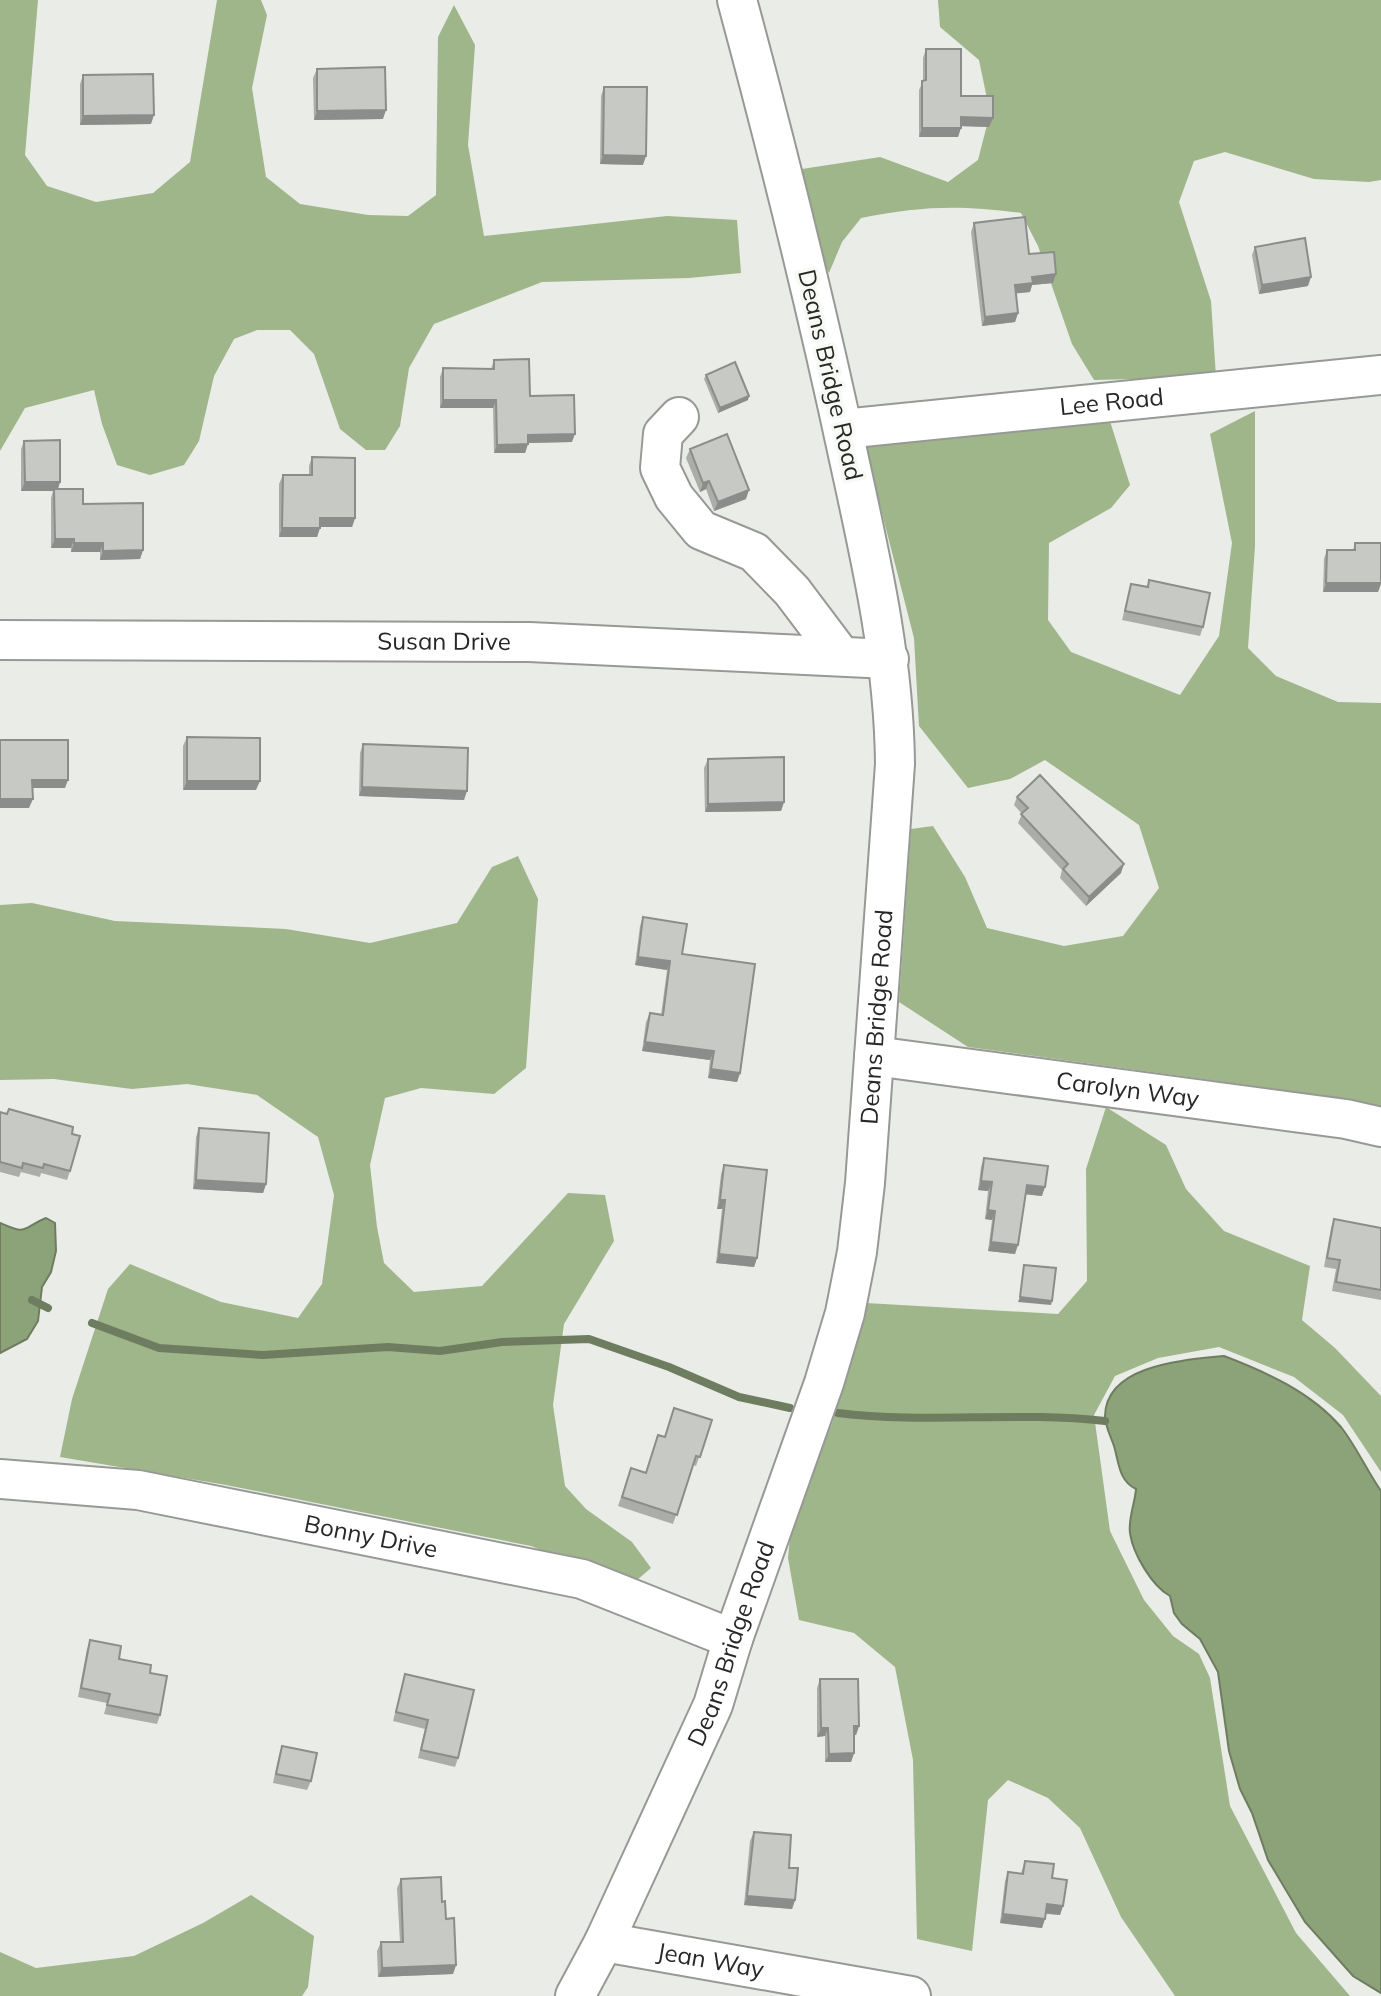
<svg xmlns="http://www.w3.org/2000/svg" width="1381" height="1996" font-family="Mulish,sans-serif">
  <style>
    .forest { fill: #9fb58a }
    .water { fill: #8ca278; stroke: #6e7d5f; stroke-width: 2 }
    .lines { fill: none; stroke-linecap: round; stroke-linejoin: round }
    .stream { stroke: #6e7d5f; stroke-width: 8 }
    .minor-casing { stroke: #979995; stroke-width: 42 }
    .minor { stroke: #fff; stroke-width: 38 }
    .wall { fill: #abada9 }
    .shaded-wall { fill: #8b8d8a }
    .building { fill: #c7c9c5; stroke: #8b8d8a; stroke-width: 2 }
    .labels { text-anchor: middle; stroke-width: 7; stroke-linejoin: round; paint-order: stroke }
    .street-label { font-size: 24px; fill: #272726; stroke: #f7f9f5 }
  </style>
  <rect width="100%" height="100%" fill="#eaece8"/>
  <path class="forest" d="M0 0H38L25 155 47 186 96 202 153 193 190 162 217 0H261L267 15 252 88 266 177 300 204 368 215 408 216 436 195 438 37 454 5 475 45 468 145 484 236 667 216 737 220 741 273 689 278 542 282 434 324 409 368 400 426 385 450H366L340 429 314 354 290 330H257L234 339 214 376 199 441 184 465 150 475 117 465 102 424 94 390 25 408 0 451Z
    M938 0H1381V180L1369 182 1314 179 1225 152 1194 161 1179 202 1211 301 1216 377 1094 380 1072 344 1038 246 1021 213C959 205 922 206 861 218L842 242 829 273 818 253 802 169 880 157 948 182 978 160 990 113 979 60 940 27Z
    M1255 411V546L1248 648 1276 676 1338 702 1381 703V1107L1349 1099 968 1047 899 1002 911 829 933 826 965 877 987 928 1064 946 1123 936 1159 888 1139 825 1045 760 1010 779 968 788 919 726 914 638 863 439 1109 418 1130 485 1111 508 1049 543 1048 620 1071 652 1180 695 1219 636 1232 543 1210 434Z
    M518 856 538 899 526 1068 494 1094 421 1088 385 1098 370 1165 377 1227 384 1263 414 1292 482 1286 568 1193 605 1195 614 1241 564 1324 553 1405 565 1486 586 1509 632 1542 651 1568 630 1586 531 1546 226 1485 60 1457 72 1399 108 1289 130 1264 221 1302 298 1318 322 1284 334 1195 318 1137 257 1095 187 1084 132 1089 54 1079 0 1080V905L32 903 115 921 286 929 370 943 457 923 492 867Z
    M1106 1107 1166 1145 1186 1189 1224 1231 1310 1266 1302 1320 1335 1348 1381 1396V1472L1343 1415 1294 1377 1219 1347 1158 1358 1115 1376 1094 1415 1110 1531 1144 1600 1173 1636 1199 1654 1210 1678 1230 1806 1296 1933 1350 1996H1175L1121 1917 1080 1828 1048 1798 1008 1780 988 1800 972 1951 917 1939 913 1760 895 1667 854 1633 799 1620 788 1558 791 1525 832 1423 866 1303 1058 1314 1087 1281 1086 1169Z
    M251 1895 314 1936 308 1987 302 1996H0V1952L36 1968 134 1956 203 1923Z"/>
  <path class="water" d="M46 1218 55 1223 56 1251 51 1272 42 1287 38 1321 27 1339 0 1353V1223C29 1236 21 1228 46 1218Z
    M1224 1356C1266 1372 1311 1392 1341 1427 1356 1446 1367 1471 1381 1491V1993L1353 1976 1305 1922 1268 1860 1252 1813 1240 1789 1229 1751 1218 1672 1200 1639 1182 1624 1174 1613 1170 1596C1152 1586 1133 1554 1130 1533 1128 1519 1135 1503 1136 1489 1119 1481 1119 1463 1114 1446 1111 1437 1105 1426 1105 1416 1106 1364 1186 1360 1224 1356Z"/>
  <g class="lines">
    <path class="stream" d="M32 1300 48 1308
      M92 1323 159 1348 263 1355 388 1347 440 1351 502 1342 589 1339 669 1367 739 1397 790 1408
      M838 1413C926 1424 1016 1411 1105 1421"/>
    <defs>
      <g id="minor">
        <path d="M679 417 663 434 660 468 674 497 701 530 754 552 792 591 841 656"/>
        <path id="s1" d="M843 429 1381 375"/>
        <path id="s2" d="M0 640 529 642 889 659"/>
        <path id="s3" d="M874 1056 1346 1119 1381 1127"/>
        <path id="s4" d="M0 1479 138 1490 582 1579 733 1639"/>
        <path id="s5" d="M604 1942 911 1996"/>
        <path id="s6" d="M575 1996 604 1942 713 1705 733 1639 824 1383 845 1313 857 1252 865 1183 895 764C894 659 871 560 849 459 816 305 778 152 737 0"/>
      </g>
    </defs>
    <use href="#minor" class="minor-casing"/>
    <use href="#minor" class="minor"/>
  </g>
  <path class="wall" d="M926 49 961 96 989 127 961 126 958 137H919V90L923 81V58Z
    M317 69 383 119 314 120 313 78Z
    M83 75 151 124 80 125V84Z
    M604 87 643 165 600 164 601 96Z
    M974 223 1029 254 1053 283 1032 285 1030 292 1016 293 1018 313 1015 322 982 326 971 232Z
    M1255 247 1308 286 1259 294 1252 255Z
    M494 360 530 396 572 442 528 443 525 453H494L493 408H440V377L443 368 491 369Z
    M706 375 748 400 718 413 704 379Z
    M24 441 60 482 58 489 83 504 143 550 140 559 100 560V552H71V548H51V498L53 491H21V449Z
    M690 449 746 499 714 511 706 489 700 492 686 458Z
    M312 457 355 518 352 527H320L317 537H279V484L283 475H309V466Z
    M1355 543H1381V584L1378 592H1323L1324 559 1327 550H1353Z
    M1149 580 1203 627 1200 636 1122 620 1131 584 1147 587Z
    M187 737 256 790H183V746Z
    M363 744 464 800 359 796 360 753Z
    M708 759 784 802 781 811 705 812 704 768Z
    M1017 797 1121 873 1086 906 1060 878 1062 870 1018 823 1022 814 1014 805Z
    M643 917 682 954 740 1073 737 1082 708 1078 710 1060 642 1051 646 1022 650 1013 661 1015 667 970 635 965 640 926Z
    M0 1112 72 1134 70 1171 67 1180 41 1173 40 1177 21 1172 19 1177 0 1172Z
    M199 1128 266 1184 263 1193 193 1189 196 1137Z
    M984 1158 1042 1196 1025 1194 1015 1254 988 1251 992 1220 985 1219 988 1191 978 1190 981 1167Z
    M724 1165 757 1258 754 1267 716 1263 722 1209H717L721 1174Z
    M1334 1219 1381 1228V1300L1332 1291 1336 1269 1324 1267 1331 1228Z
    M712 1420 696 1466 693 1465 673 1524 618 1506 631 1468 646 1472 665 1437Z
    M90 1640 119 1659 150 1673 160 1715 157 1724 104 1714 107 1703 78 1697 87 1649Z
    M405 1674 458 1758 455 1767 418 1758 425 1729 393 1721Z
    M820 1679 859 1726 856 1735H854V1753L851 1762H825V1736L817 1737V1688Z
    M282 1746 311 1781 307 1790 273 1783 279 1755Z
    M754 1832 789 1868 795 1900 792 1909 744 1905 750 1841Z
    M1025 1861 1052 1878 1063 1906 1060 1915 1046 1914 1042 1928 1000 1923 1005 1881 1008 1872 1021 1873Z
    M401 1879 442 1902 456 1965 453 1974 378 1977 377 1951 381 1942H400L397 1888Z"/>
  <path class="shaded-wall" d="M386 110 383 119 314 120 317 111Z
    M154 115 151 124 80 125 83 116Z
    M961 117 993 118 989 127 958 126Z
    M922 128H961L958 137H919Z
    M603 155 646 156 643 165 600 164Z
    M1056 274 1053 283 1032 285 1030 292 1012 294 1015 285 1032 277Z
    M1311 277 1308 286 1259 294 1262 285Z
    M1018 313 1015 322 982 326 985 317Z
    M749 396 748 400 718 413 720 408Z
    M443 400H496L493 408H440Z
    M575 434 572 442 525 443 528 435Z
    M528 444 525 453H494L497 445Z
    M709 481 706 489 700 492 703 483Z
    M25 482H60L57 491H21Z
    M749 490 746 499 714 511 718 502Z
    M320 518H355L352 527H317Z
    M282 528H320L317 537H279Z
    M55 539H74L71 548H51Z
    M74 543H103L100 552H71Z
    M143 550 140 559 100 560 103 551Z
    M1326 583H1381L1378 592H1323Z
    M32 780H68L65 788H29Z
    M187 781H260L256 790H183Z
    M362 787 467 791 464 800 359 796Z
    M0 799H33L29 808H0Z
    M784 802 781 811 705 812 708 804Z
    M1124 864 1121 873 1086 906 1089 897Z
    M638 957 670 961 667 970 635 965Z
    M645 1042 714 1051 710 1060 642 1051Z
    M711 1069 740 1073 737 1082 708 1078Z
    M196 1180 266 1184 263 1193 193 1189Z
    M981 1181 992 1182 988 1191 978 1190Z
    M1027 1185 1045 1187 1042 1196 1023 1194Z
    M720 1200H725L722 1209H717Z
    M988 1210 995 1211 992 1220 985 1219Z
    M991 1242 1018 1245 1015 1254 988 1251Z
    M719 1254 757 1258 754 1267 716 1263Z
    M1020 1297 1052 1301 1051 1305 1018 1302Z
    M854 1726H859L856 1735H850Z
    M821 1728H828L825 1736 817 1737Z
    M854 1753 851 1762H825L829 1754Z
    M747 1896 795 1900 792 1909 744 1905Z
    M1047 1904 1063 1906 1060 1915 1044 1913Z
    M1003 1914 1045 1919 1042 1928 1000 1923Z
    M456 1965 453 1974 378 1977 382 1968Z"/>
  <path class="building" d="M926 49H961V96H993V118L961 117V128H922V81L926 80Z
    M385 67 386 110 317 111V69Z
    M153 74 154 115 83 116V75Z
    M604 87H647L646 156 603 155Z
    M1025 217 1029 254 1054 252 1056 274 1032 277 1033 283 1015 285 1018 313 985 317 974 223Z
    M1305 238 1311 277 1262 285 1255 247Z
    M529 359 530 396 574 395 575 434 528 435V444L497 445 496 400H443V368L494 369V360Z
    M735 362 749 396 720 408 706 375Z
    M727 434 749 490 718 502 709 481 703 483 690 449Z
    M60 440V482H25L24 441Z
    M312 457 355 458V518H320V528H282L283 475H312Z
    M54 489H83V504L143 503V550L103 551V543H74V539H55Z
    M1355 543H1381V583H1326L1327 550H1355Z
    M1149 580 1210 593 1203 627 1125 611 1131 584 1148 587Z
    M187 737 260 738V781H187Z
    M0 740H68V780H32L33 799H0Z
    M363 744 468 748 467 791 362 787Z
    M784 757V802L708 804V759Z
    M1040 775 1124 864 1089 897 1063 869 1068 864 1021 814 1028 808 1017 797Z
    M643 917 687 924 682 954 755 964 740 1073 711 1069 714 1051 645 1042 650 1013 663 1015 670 961 638 957Z
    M9 1109 73 1127 72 1134 80 1136 70 1171 44 1164 43 1168 23 1163 22 1168 0 1162V1112L7 1114Z
    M199 1128 269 1133 266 1184 196 1180Z
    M984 1158 1048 1166 1045 1187 1027 1185 1018 1245 991 1242 995 1211 988 1210 992 1182 981 1181Z
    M724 1165 767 1170 757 1258 719 1254 725 1200H720Z
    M1334 1219 1381 1228V1290L1336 1282 1340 1260 1327 1258Z
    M1024 1265 1056 1268 1052 1301 1020 1297Z
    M674 1408 712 1420 700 1457 696 1456 677 1515 622 1497 631 1468 646 1473 658 1435 665 1437Z
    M90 1640 121 1646 119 1659 151 1665 150 1673 167 1676 160 1715 107 1705 110 1694 81 1688Z
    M405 1674 474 1690 458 1758 421 1750 428 1720 396 1712Z
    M820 1679H858L859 1726H854V1753L829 1754 828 1728H821Z
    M282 1746 317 1753 311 1781 276 1774Z
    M754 1832 791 1835 789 1868H798L795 1900 747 1896Z
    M1025 1861 1054 1864 1052 1878 1067 1880 1063 1906 1047 1904 1045 1919 1003 1914 1008 1872 1023 1874Z
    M441 1877 442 1902 445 1901 446 1919 454 1918 456 1965 382 1968 381 1942H403L401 1879Z"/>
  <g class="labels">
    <g class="street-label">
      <text transform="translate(830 375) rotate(77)" y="8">Deans Bridge Road</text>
      <text dy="8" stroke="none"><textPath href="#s1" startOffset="270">Lee Road</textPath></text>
      <text dy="8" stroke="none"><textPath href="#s2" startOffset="444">Susan Drive</textPath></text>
      <text dy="8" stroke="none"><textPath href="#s6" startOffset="1034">Deans Bridge Road</textPath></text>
      <text dy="8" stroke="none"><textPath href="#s3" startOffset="256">Carolyn Way</textPath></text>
      <text dy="8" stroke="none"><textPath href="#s4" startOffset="376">Bonny Drive</textPath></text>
      <text dy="8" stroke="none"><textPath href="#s6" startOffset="386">Deans Bridge Road</textPath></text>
      <text dy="8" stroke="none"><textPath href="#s5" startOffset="108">Jean Way</textPath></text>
    </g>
  </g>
</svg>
